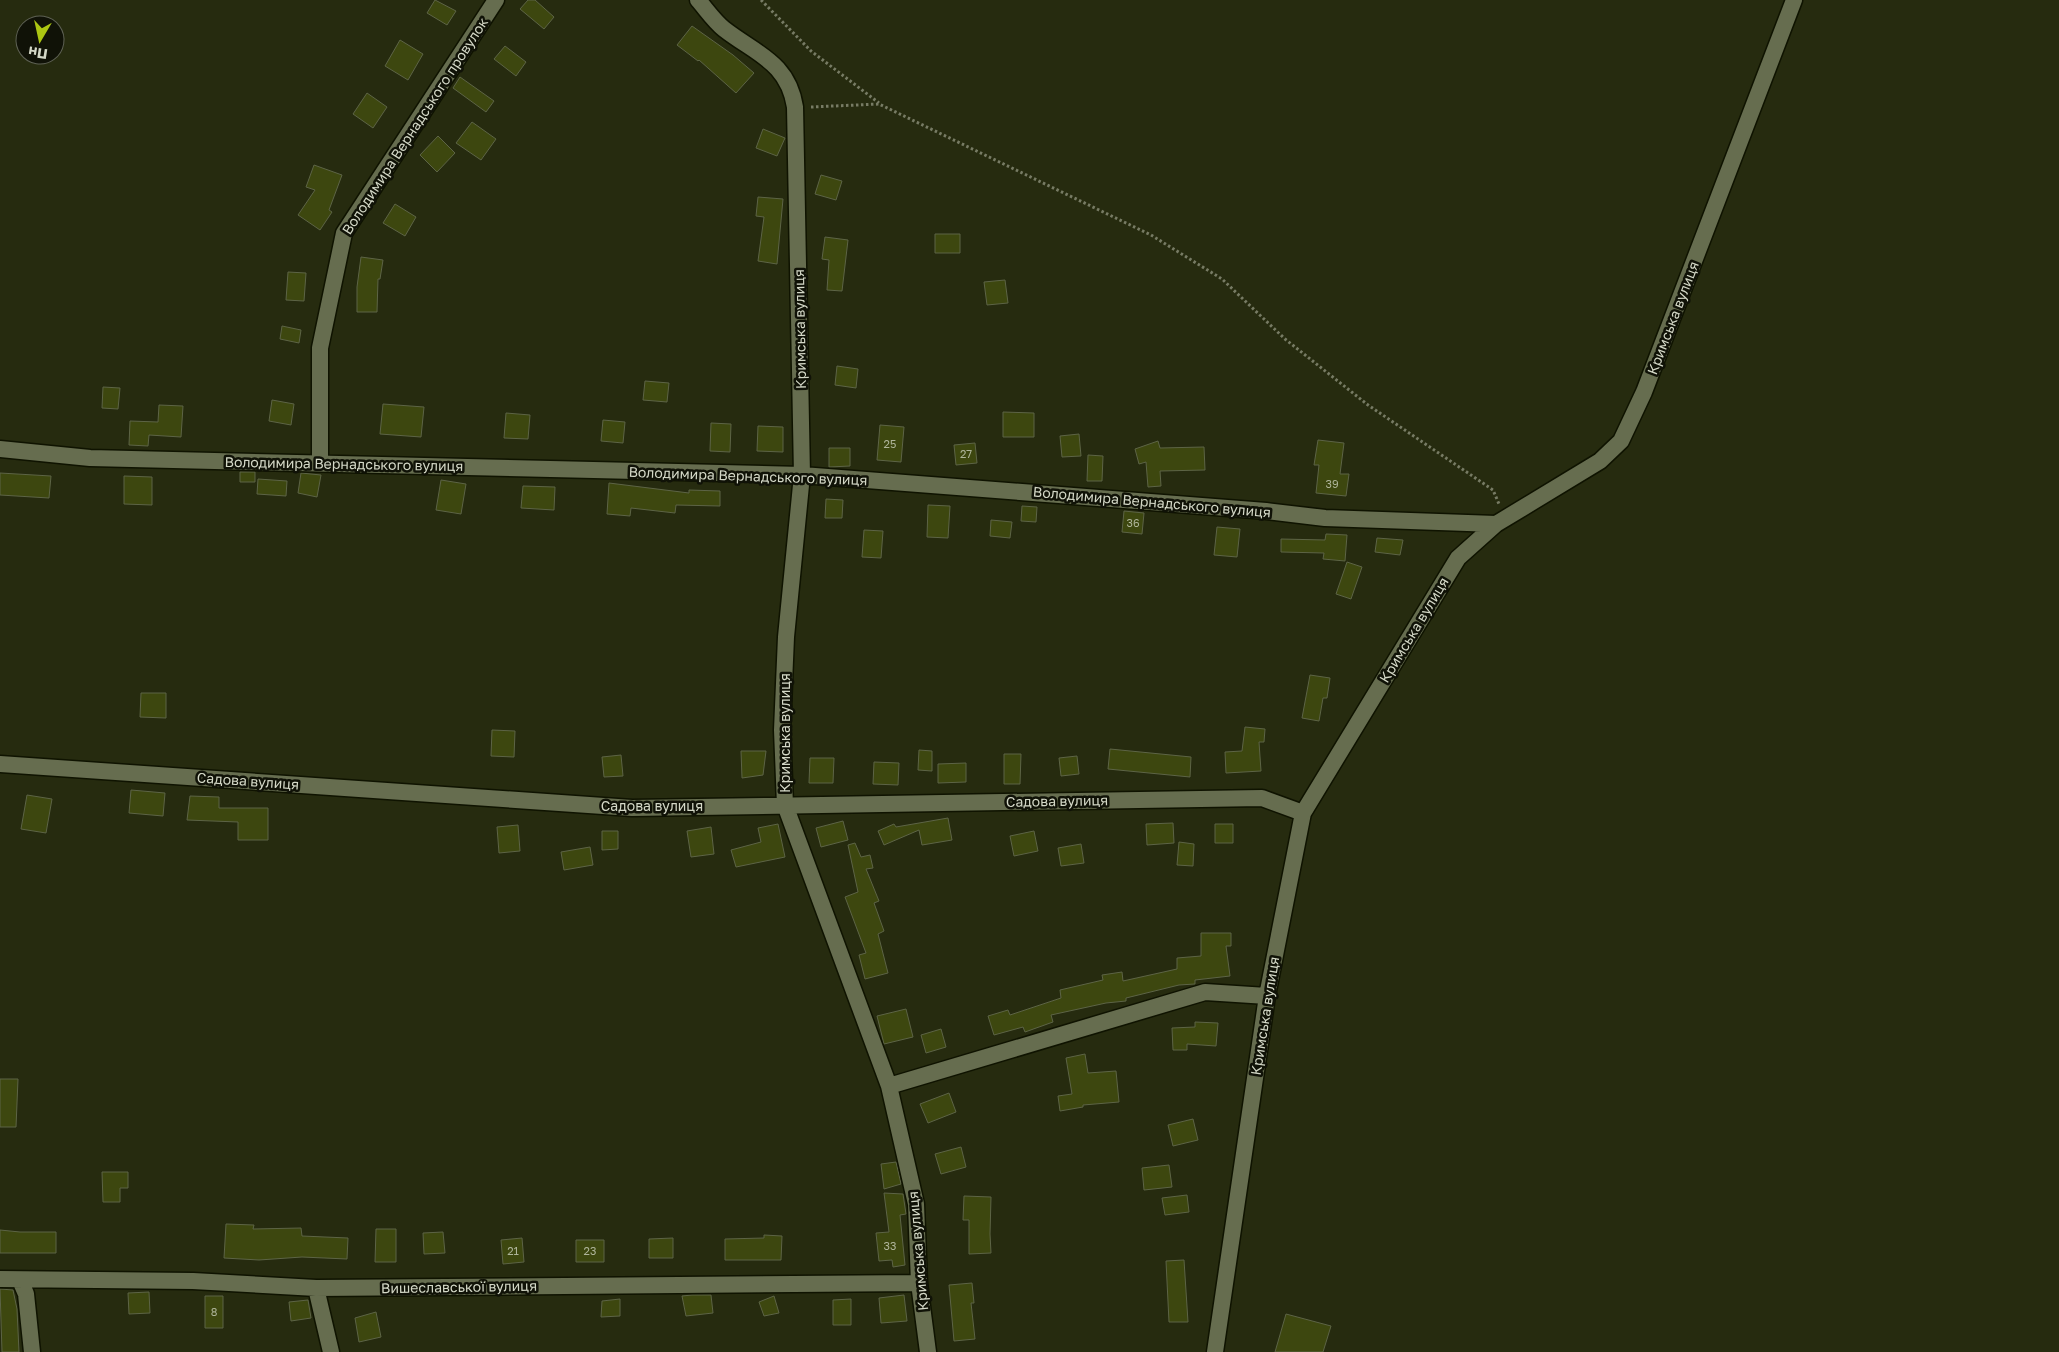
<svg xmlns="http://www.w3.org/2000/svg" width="2059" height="1352" font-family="'Golos Text',sans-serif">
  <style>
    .building { fill: #3d470f; stroke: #5d6446 }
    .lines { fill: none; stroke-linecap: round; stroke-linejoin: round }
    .minor-casing { stroke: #0f1300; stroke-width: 19 }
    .path { stroke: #777b64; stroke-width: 3; stroke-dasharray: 2.5 2.5; stroke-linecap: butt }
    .minor { stroke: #666d4f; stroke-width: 16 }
    .labels { text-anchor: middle; stroke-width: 5; stroke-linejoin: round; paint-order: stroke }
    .number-label { font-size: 11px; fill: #aeb499 }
    .street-label { font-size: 14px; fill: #d4d8c7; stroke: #101207 }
  </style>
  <rect width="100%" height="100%" fill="#262b0f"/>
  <path class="building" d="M435 0 456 11 447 25 427 13Z
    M528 0H535L554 17 544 29 520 9Z
    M692 26 733 55 754 73 736 93 699 60 698 61 677 45Z
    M400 40 423 54 408 80 385 66Z
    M505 46 526 62 516 76 494 59Z
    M460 77 494 101 486 112 453 88Z
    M367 93 387 107 373 128 353 114Z
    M472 122 496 139 481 160 456 143Z
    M763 129 785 138 777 156 756 148Z
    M438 136 455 153 437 172 420 155Z
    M314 165 342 175 329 210 332 212 320 230 298 215 315 190 306 187Z
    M821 175 842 181 836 200 815 194Z
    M758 197 783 199 777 264 758 261 764 217 756 216Z
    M395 204 416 217 405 236 383 223Z
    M935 234H960V253H935Z
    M825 237 848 240 842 291 827 290 829 260 822 259Z
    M361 257 383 260 380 279H378L377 312H357V287Z
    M288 272 306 273 304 301 286 300Z
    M1005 280 1008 303 987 305 984 282Z
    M282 326 301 330 299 343 280 339Z
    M837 366 858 369 856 388 835 385Z
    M645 381 669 383 667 402 643 400Z
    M103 387 120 388 118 409 102 408Z
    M272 400 294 404 291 425 269 421Z
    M383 404 424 407 421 437 380 434Z
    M159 405 183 406 181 437 149 435 148 446 129 445 130 421 158 422Z
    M1003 412 1034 413V437H1003Z
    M506 413 530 415 528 439 504 438Z
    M603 420 625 422 623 443 601 441Z
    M711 423 731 424 730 452 710 451Z
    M880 425 904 427 901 462 877 460Z
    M758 426 783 427V452L757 451Z
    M1079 434 1081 456 1062 457 1060 436Z
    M1318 440 1344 443 1340 474H1349L1346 496 1316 493 1319 465H1314Z
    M1158 441 1160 448 1204 447 1205 470 1160 471 1161 486 1148 487 1146 462 1139 464 1135 449Z
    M975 443 977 463 956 465 954 445Z
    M829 448H850V466L829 467Z
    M1088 455 1103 456 1102 481H1087Z
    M240 472H255V482H240Z
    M0 473 51 476 49 498 0 495Z
    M301 473 321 475 317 497 298 493Z
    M124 476 152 477V505L124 504Z
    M258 479 287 481 286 496 257 494Z
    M441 480 466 484 461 514 436 510Z
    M609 483 689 493V490L720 491V506L676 505 675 513 631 508 630 516 607 514Z
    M523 486 555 487 554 510 521 508Z
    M826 499 843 500 842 518H825Z
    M928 505 950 506 948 538 927 537Z
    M1022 506 1037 507 1036 522 1021 521Z
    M1124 511 1144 513 1142 534 1122 532Z
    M991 520 1012 522 1010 538 990 536Z
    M1217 527 1240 529 1237 557 1214 555Z
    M864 530 883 531 881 558 862 557Z
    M1326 534 1347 535 1345 561 1323 559 1324 553 1281 552V539L1325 540Z
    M1377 538 1403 540 1400 555 1375 552Z
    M1347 562 1362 567 1351 599 1336 594Z
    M1310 675 1330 678 1327 698H1323L1319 721 1302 718Z
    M141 693H166V718L140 717Z
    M1245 727 1265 729 1264 742H1259L1261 771 1226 773 1225 752 1242 751Z
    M492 730 515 731 514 757 491 756Z
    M1110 749 1191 757 1190 777 1108 769Z
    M919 750 932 751V771L918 770Z
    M741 751H766L763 775 742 778Z
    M1004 754H1021L1020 784H1004Z
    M621 755 623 776 604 777 602 757Z
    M1077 756 1079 774 1061 776 1059 758Z
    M810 758H834L833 783H809Z
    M874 762 899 763 898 785 873 784Z
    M966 763V782L938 783V764Z
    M131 790 165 793 163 816 129 813Z
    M27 795 52 799 46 833 21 829Z
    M190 796 219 797V808H268V840H238V822L187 820Z
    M948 818 952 840 922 845 919 830 884 845 878 831 894 824 896 827Z
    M843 821 848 840 821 847 816 828Z
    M1173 823 1174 843 1147 845 1146 824Z
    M778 824 785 857 736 867 731 850 761 842 758 828Z
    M1215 824H1233V843H1215Z
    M518 825 520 851 499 853 497 827Z
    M711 827 714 854 691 857 687 831Z
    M602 831H618V849L602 850Z
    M1034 831 1038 851 1014 856 1010 836Z
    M1179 842 1194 844 1193 866 1177 865Z
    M855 843 861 857 870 855 873 868 866 869 879 901 874 903 884 931 878 934 888 973 865 979 859 955 866 953 845 897 858 892 848 845Z
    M1081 844 1084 863 1061 866 1058 848Z
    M590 847 593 865 564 870 561 852Z
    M1201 933H1231V946H1226L1230 976 1195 980V984L1179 985 1126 998V1001L1106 1003 1051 1015 1053 1022 1025 1032 1023 1027 994 1035 988 1016 1008 1010 1010 1015 1061 998 1060 990 1103 980 1102 975 1122 972 1123 981 1177 969V958L1201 956Z
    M906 1009 913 1037 884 1044 877 1016Z
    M1195 1022 1218 1023 1216 1046 1187 1044V1050H1173L1172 1028 1195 1027Z
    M941 1029 946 1047 926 1053 921 1035Z
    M1085 1054 1088 1073 1116 1071 1119 1102 1083 1105V1107L1060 1111 1058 1096 1072 1094 1066 1058Z
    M0 1079H18L16 1127H0Z
    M949 1093 956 1112 928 1123 920 1104Z
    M1193 1119 1198 1140 1173 1146 1168 1125Z
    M961 1147 966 1167 941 1174 935 1154Z
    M896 1162 901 1184 884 1189 881 1164Z
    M1169 1165 1172 1187 1144 1190 1142 1168Z
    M102 1172H128V1188H120V1202H103Z
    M884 1193 903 1194 906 1214 900 1215 905 1265 893 1267 892 1260 879 1261 876 1233 889 1232Z
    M1187 1195 1189 1212 1165 1215 1162 1198Z
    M964 1196 991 1197 990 1234 991 1253 969 1254V1220H963Z
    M226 1224 254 1225 253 1229 301 1228 302 1236 348 1238 347 1259 302 1257 259 1260 224 1258Z
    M376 1229H396V1262H375Z
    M0 1230 20 1232H56V1253H0Z
    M443 1232 445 1253 424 1254 423 1233Z
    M764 1235 782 1236 781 1260H725V1239L764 1238Z
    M522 1238 524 1262 503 1264 501 1240Z
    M673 1238V1258H649V1239Z
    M576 1240H604V1262H576Z
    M1184 1260 1188 1322H1169L1166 1261Z
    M972 1283 974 1303H971L975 1339 954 1341 949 1285Z
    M0 1289 13 1290 17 1309 19 1352H2Z
    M149 1292 150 1313 129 1314 128 1293Z
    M692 1295H711L713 1313 686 1316 682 1296Z
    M904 1295 907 1321 881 1323 879 1298Z
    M205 1296H223V1328H205Z
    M774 1296 779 1313 764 1316 759 1302Z
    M620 1299V1316L601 1317 602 1301Z
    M851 1299V1325H833V1300Z
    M308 1300 311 1318 291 1321 289 1302Z
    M376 1312 381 1337 359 1342 355 1318Z
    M1286 1314 1331 1326 1323 1352H1275Z"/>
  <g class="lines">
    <defs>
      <path id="minor" d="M698 0C706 9 714 21 724 29 756 54 788 62 795 107L802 475 786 637 782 730 785 805 889 1086 916 1204 919 1283 928 1352
        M0 449 90 458 802 475 1266 511 1325 518 1496 524
        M320 463V348L344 233 496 0
        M0 764 632 808 1262 798 1303 813
        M889 1086 1205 992 1267 996
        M0 1279 193 1281 316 1288 919 1283
        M20 1280 26 1294 32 1352
        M316 1288 331 1352
        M1215 1352 1267 996 1303 813 1458 558 1496 524 1600 461 1621 441 1644 392 1794 0"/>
    </defs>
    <use href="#minor" class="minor-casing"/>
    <path class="path" d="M761 0 811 51 879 103
      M811 107 879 104 1151 235 1222 279 1285 339 1368 405 1493 490 1499 504"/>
    <use href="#minor" class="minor"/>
  </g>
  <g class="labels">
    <g class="number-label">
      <text x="890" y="448">25</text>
      <text x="966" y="458">27</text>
      <text x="1332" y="488">39</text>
      <text x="1133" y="527">36</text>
      <text x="890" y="1250">33</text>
      <text x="513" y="1255">21</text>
      <text x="590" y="1255">23</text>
      <text x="214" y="1316">8</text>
    </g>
    <g class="street-label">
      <text transform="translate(415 126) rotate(-57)" y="5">Володимира Вернадського провулок</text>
      <text transform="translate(1673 318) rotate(-69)" y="5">Кримська вулиця</text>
      <text transform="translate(800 329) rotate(-91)" y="5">Кримська вулиця</text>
      <text transform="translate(344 464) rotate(1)" y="5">Володимира Вернадського вулиця</text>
      <text transform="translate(748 476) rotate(2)" y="5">Володимира Вернадського вулиця</text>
      <text transform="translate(1152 502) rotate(5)" y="5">Володимира Вернадського вулиця</text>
      <text transform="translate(1414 630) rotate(-59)" y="5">Кримська вулиця</text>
      <text transform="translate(785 733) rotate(-90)" y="5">Кримська вулиця</text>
      <text transform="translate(248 781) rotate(4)" y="5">Садова вулиця</text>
      <text transform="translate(1057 801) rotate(-1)" y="5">Садова вулиця</text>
      <text x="652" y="811">Садова вулиця</text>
      <text transform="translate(1265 1016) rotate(-81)" y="5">Кримська вулиця</text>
      <text transform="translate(918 1251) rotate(-95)" y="5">Кримська вулиця</text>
      <text transform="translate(459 1287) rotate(-1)" y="5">Вишеславської вулиця</text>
    </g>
  </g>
  <g transform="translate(40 40) rotate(189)"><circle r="24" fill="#101207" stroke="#5e6154"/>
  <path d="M0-4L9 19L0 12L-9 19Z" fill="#acc612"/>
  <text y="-8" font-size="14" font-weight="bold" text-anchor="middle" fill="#d4d8c7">Пн</text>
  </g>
</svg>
